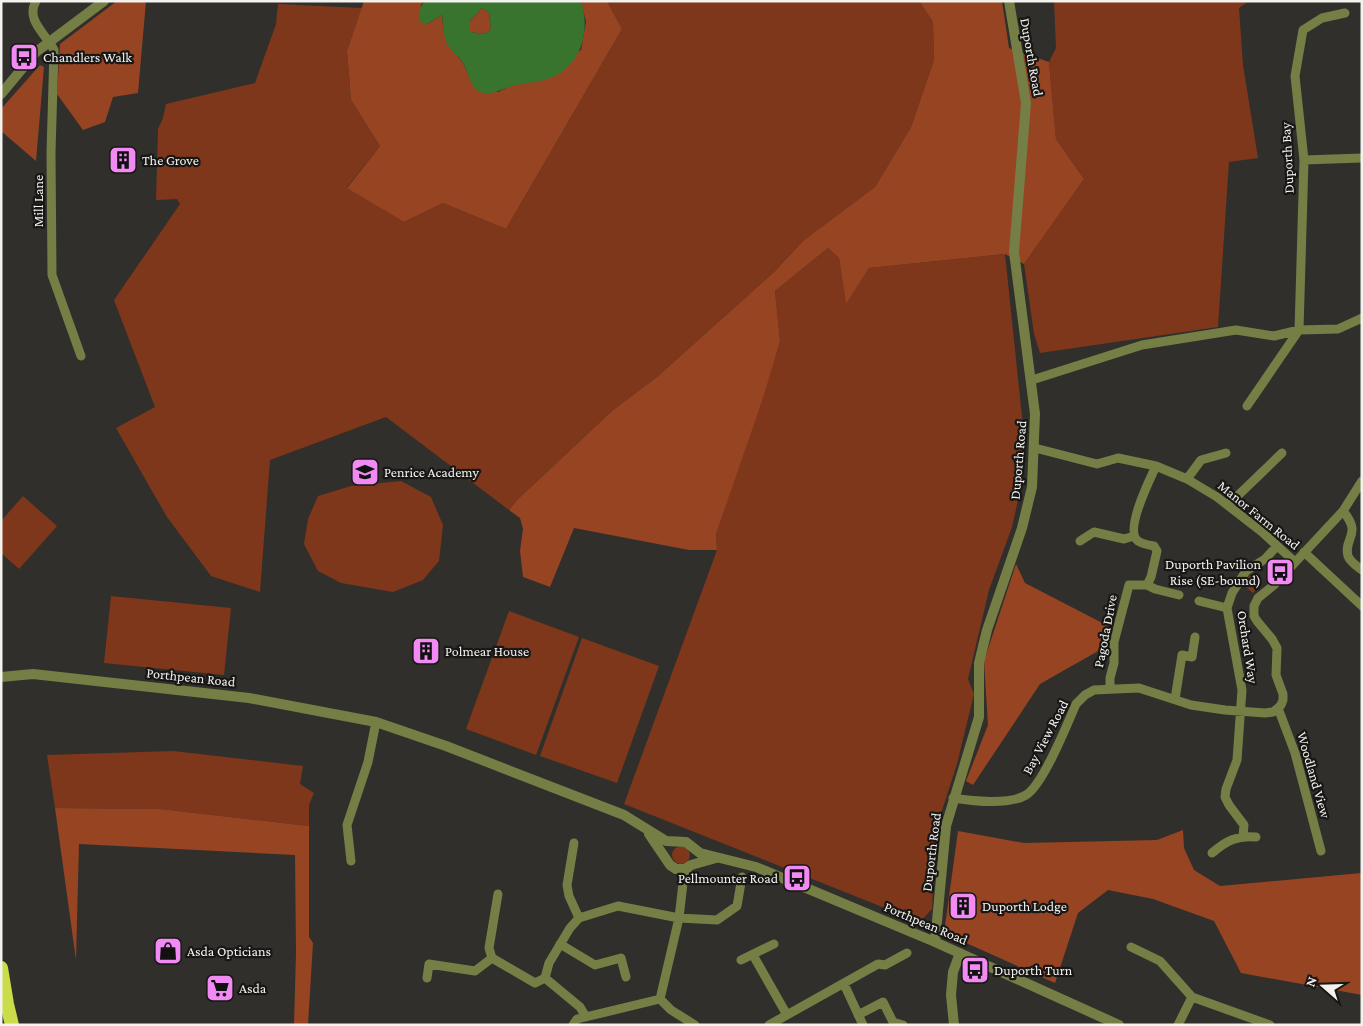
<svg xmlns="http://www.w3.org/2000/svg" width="1363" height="1026" font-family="'Crimson Pro',serif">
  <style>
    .green { fill: #7e371a }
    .forest { fill: #974423 }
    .water { fill: #38742e; fill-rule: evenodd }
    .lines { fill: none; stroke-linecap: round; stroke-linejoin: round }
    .minor { stroke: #757e44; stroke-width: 9 }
    .tertiary { stroke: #757e44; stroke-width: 10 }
    .trunk { stroke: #cadc49; stroke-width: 14 }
    .labels { text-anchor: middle; stroke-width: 4.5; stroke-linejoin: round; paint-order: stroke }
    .poi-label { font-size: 14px; fill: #f3f2ef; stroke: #181715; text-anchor: start }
    .street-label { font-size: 14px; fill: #f3f2ef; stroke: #181715 }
  </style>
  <rect width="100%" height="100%" fill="#302f2b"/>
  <path class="green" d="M607 1H919L933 22 934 60 911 127 875 187 804 240 774 272 657 377 613 410 517 500 509 510 386 417 270 460 260 592 211 576 167 517 116 428 155 407 114 300 180 204 177 199 156 200 158 129 163 118 166 104 255 83 276 24 278 4 362 8 347 51 351 100 380 146 347 187 404 222 443 203 506 229 622 29Z
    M1054 1H1249L1239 8 1243 65 1258 158 1229 162 1218 327 1040 353 1034 334 1024 264 1084 179 1056 139 1049 62 1056 48Z
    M828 248 839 258 846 303 869 268 1005 254 1024 436 1023 478 1012 527 989 590 968 679 974 694 957 764 936 829 932 909 920 922 624 804 717 550 716 534 780 341 775 291Z
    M401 481 431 497 443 525 439 561 423 580 393 592 341 583 318 571 304 544 308 519 318 496 351 486Z
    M23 496 57 526 19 569 1 553V521Z
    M1252 573 1262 582 1253 593 1242 584Z
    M111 596 231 608 224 675 104 663Z
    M509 611 579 637 536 755 466 729Z
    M582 638 659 666 617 783 540 756Z
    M173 751 303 766 300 784 314 793 309 805V826L160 809 55 808 47 755Z
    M672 855a9 9 0 1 1 18 0a9 9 0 1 1-18 0Z"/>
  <path class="forest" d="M117 1H146L138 93 113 97 105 122 83 130 57 94 60 44Z
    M364 1H424L421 5 427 24 442 15 443 27 447 43 463 63 473 85 498 92 581 50 586 22 581 1H607L622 29 506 229 443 203 404 222 347 188 380 146 351 100 347 51Z
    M919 1H1002L1009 48 1049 62 1056 139 1084 179 1024 264 1005 254 869 268 846 304 839 258 828 248 775 291 780 341 762 401 716 534 717 550H689L574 528 550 587 523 577 520 551 523 529 520 518 509 510 517 500 613 410 657 377 774 272 804 240 875 187 911 127 934 60 933 22Z
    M482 8 489 13 491 29 484 34 470 32V21Z
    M40 65 44 67 36 161 1 131V109Z
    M1016 564 1025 583 1112 628 1107 646 1040 684 973 785 966 781 988 725 984 661Z
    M1362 733V995L1241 973 1214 921 1153 899 1108 890 1078 913 1055 983 944 933 958 831 1024 843 1157 840 1183 830 1184 848 1194 870 1220 886 1361 873Z
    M55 808 160 809 309 826V937L313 943 308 1025H294L296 953 295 855 79 844 76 960Z"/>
  <path class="water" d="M424 1H581C590 28 583 60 557 75 544 83 524 82 509 87 499 90 491 96 480 92 470 87 468 71 463 63 458 55 449 49 446 42 443 33 443 24 442 15L427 24 420 22 419 11ZM482 8 489 13 491 29 484 34 470 32V21Z"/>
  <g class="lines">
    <path class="minor" d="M36 1C25 20 46 34 54 50L51 152 52 275 81 356
      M1304 160 1362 158
      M1032 380 1142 345 1236 330 1274 336 1299 330 1338 329 1362 318
      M1247 406 1299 330 1304 160 1295 76 1303 30 1322 18 1345 13
      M1035 448 1097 464 1118 458 1156 466 1187 479 1217 497 1262 532 1295 562
      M1187 479 1201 460 1226 453
      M1228 505 1282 453
      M1343 511C1363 535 1343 538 1348 556 1350 562 1357 566 1362 570
      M1080 541 1094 532 1124 539 1134 536
      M1304 552 1362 606
      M1147 585 1155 589 1179 595
      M1199 601 1227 608
      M1110 689V678L1114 663V642L1129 585H1147L1151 577 1157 551 1154 546C1149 545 1142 544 1138 541 1124 531 1150 479 1156 466
      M1175 699 1182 655 1192 657 1195 637
      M1278 708 1295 753 1321 851
      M953 798C972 801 1009 805 1026 795 1043 785 1067 725 1076 704L1085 695 1094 690 1139 688 1191 705 1225 710 1265 713 1273 712 1278 708 1281 705 1283 700V694L1276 675 1277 648 1272 639 1257 621 1254 616V606L1258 598 1274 585 1343 511 1362 481
      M1243 836 1244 825 1229 805 1225 797 1226 789 1237 760 1242 690 1227 608 1232 593 1246 571 1265 559 1277 546
      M574 843 567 885 569 896 579 918
      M1212 853C1226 841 1237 835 1256 837
      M351 861 347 825 368 762 376 722
      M560 944 595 965 621 958 626 977
      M1131 947 1160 961 1192 997 1270 1025
      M753 955 787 1015
      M492 958 489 948 498 894
      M741 960 774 944
      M427 978 429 964 475 971 492 958 535 983 545 978
      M844 984 863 1025
      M660 999 671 1010 695 1025
      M858 1015 883 1002 893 1022 903 1025
      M586 1017 580 1007 545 978 549 963 570 928 579 918 618 906 679 918 717 920 737 906 742 877
      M573 1025 577 1019 660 999 679 918 683 883 688 868
      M769 1025 878 964 885 965 907 953
      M1178 1025 1192 997"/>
    <path class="tertiary" d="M1 94 36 52 104 1
      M1 677 33 674 249 698 376 722 446 746 624 815 666 841 686 842 700 853 756 867 935 942 1119 1025
      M649 834 670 865 676 869H685L691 865 716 858
      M935 942 946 826 979 717V663L987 630 1022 528 1032 487 1035 414 1014 252 1026 103 1009 1
      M954 1025 951 995 953 972 960 953"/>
    <path class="trunk" d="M1 968 7 1004 12 1025"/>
  </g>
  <defs>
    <symbol id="bus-square" viewBox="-11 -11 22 22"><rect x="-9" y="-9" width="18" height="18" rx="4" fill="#f28af3" stroke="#181715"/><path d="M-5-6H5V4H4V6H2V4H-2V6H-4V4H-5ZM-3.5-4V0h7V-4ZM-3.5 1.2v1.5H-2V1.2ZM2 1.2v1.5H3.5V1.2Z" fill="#111"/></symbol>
    <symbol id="building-square" viewBox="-11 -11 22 22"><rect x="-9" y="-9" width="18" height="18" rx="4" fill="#f28af3" stroke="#181715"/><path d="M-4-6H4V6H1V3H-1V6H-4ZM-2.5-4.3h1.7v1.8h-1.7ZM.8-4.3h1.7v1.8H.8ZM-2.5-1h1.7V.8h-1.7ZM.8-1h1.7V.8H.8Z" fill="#111"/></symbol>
    <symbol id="school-square" viewBox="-11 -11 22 22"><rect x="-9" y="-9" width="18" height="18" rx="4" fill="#f28af3" stroke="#181715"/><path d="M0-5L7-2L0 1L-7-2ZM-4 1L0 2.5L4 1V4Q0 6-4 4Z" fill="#111"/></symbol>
    <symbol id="shop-square" viewBox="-11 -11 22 22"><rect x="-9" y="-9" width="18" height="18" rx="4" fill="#f28af3" stroke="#181715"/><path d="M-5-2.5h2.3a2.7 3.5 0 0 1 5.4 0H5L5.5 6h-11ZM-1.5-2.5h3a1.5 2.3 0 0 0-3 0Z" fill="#111"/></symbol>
    <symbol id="supermarket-square" viewBox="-11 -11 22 22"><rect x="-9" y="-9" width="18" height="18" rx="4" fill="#f28af3" stroke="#181715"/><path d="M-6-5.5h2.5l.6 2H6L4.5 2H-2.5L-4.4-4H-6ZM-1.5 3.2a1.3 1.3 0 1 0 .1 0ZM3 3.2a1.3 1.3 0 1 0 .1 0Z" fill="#111"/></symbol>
  </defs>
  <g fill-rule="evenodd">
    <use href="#bus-square" x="8" y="41" width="32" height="32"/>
    <use href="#building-square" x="107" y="144" width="32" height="32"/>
    <use href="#school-square" x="349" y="456" width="32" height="32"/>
    <use href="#bus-square" x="1264" y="556" width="32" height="32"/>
    <use href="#building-square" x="410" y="635" width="32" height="32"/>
    <use href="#bus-square" x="781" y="862" width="32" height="32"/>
    <use href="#building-square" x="947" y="890" width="32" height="32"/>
    <use href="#shop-square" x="152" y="935" width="32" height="32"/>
    <use href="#bus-square" x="959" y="954" width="32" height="32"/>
    <use href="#supermarket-square" x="204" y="972" width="32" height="32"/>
  </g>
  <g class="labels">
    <g class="poi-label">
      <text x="43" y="62">Chandlers Walk</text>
      <text x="142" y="165">The Grove</text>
      <text x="384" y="477">Penrice Academy</text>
      <text x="1261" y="569" text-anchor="end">Duporth Pavilion<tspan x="1261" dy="16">Rise (SE-bound)</tspan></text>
      <text x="445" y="656">Polmear House</text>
      <text x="778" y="883" text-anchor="end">Pellmounter Road</text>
      <text x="982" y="911">Duporth Lodge</text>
      <text x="187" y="956">Asda Opticians</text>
      <text x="994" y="975">Duporth Turn</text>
      <text x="239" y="993">Asda</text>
    </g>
    <g class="street-label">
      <text transform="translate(1032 57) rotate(80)" y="5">Duporth Road</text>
      <text transform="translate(1287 158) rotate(-93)" y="5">Duporth Bay</text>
      <text transform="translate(38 201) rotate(-90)" y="5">Mill Lane</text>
      <text transform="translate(1018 460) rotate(-85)" y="5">Duporth Road</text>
      <text transform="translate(1259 515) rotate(39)" y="5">Manor Farm Road</text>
      <text transform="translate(1105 631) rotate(-79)" y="5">Pagoda Drive</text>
      <text transform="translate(1248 647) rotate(81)" y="5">Orchard Way</text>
      <text transform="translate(191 677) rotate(6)" y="5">Porthpean Road</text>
      <text transform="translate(1045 737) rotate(-62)" y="5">Bay View Road</text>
      <text transform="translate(1314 775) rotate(74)" y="5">Woodland View</text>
      <text transform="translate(931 852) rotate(-83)" y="5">Duporth Road</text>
      <text transform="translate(926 923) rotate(23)" y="5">Porthpean Road</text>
    </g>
  </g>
  <rect width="1363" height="1026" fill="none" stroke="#f3f2ef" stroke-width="5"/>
  <g transform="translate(1323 986) rotate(290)" stroke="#181715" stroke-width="4" paint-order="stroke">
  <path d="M0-4L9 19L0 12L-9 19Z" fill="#f3f2ef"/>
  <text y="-8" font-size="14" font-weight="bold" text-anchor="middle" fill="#f3f2ef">N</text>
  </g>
</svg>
